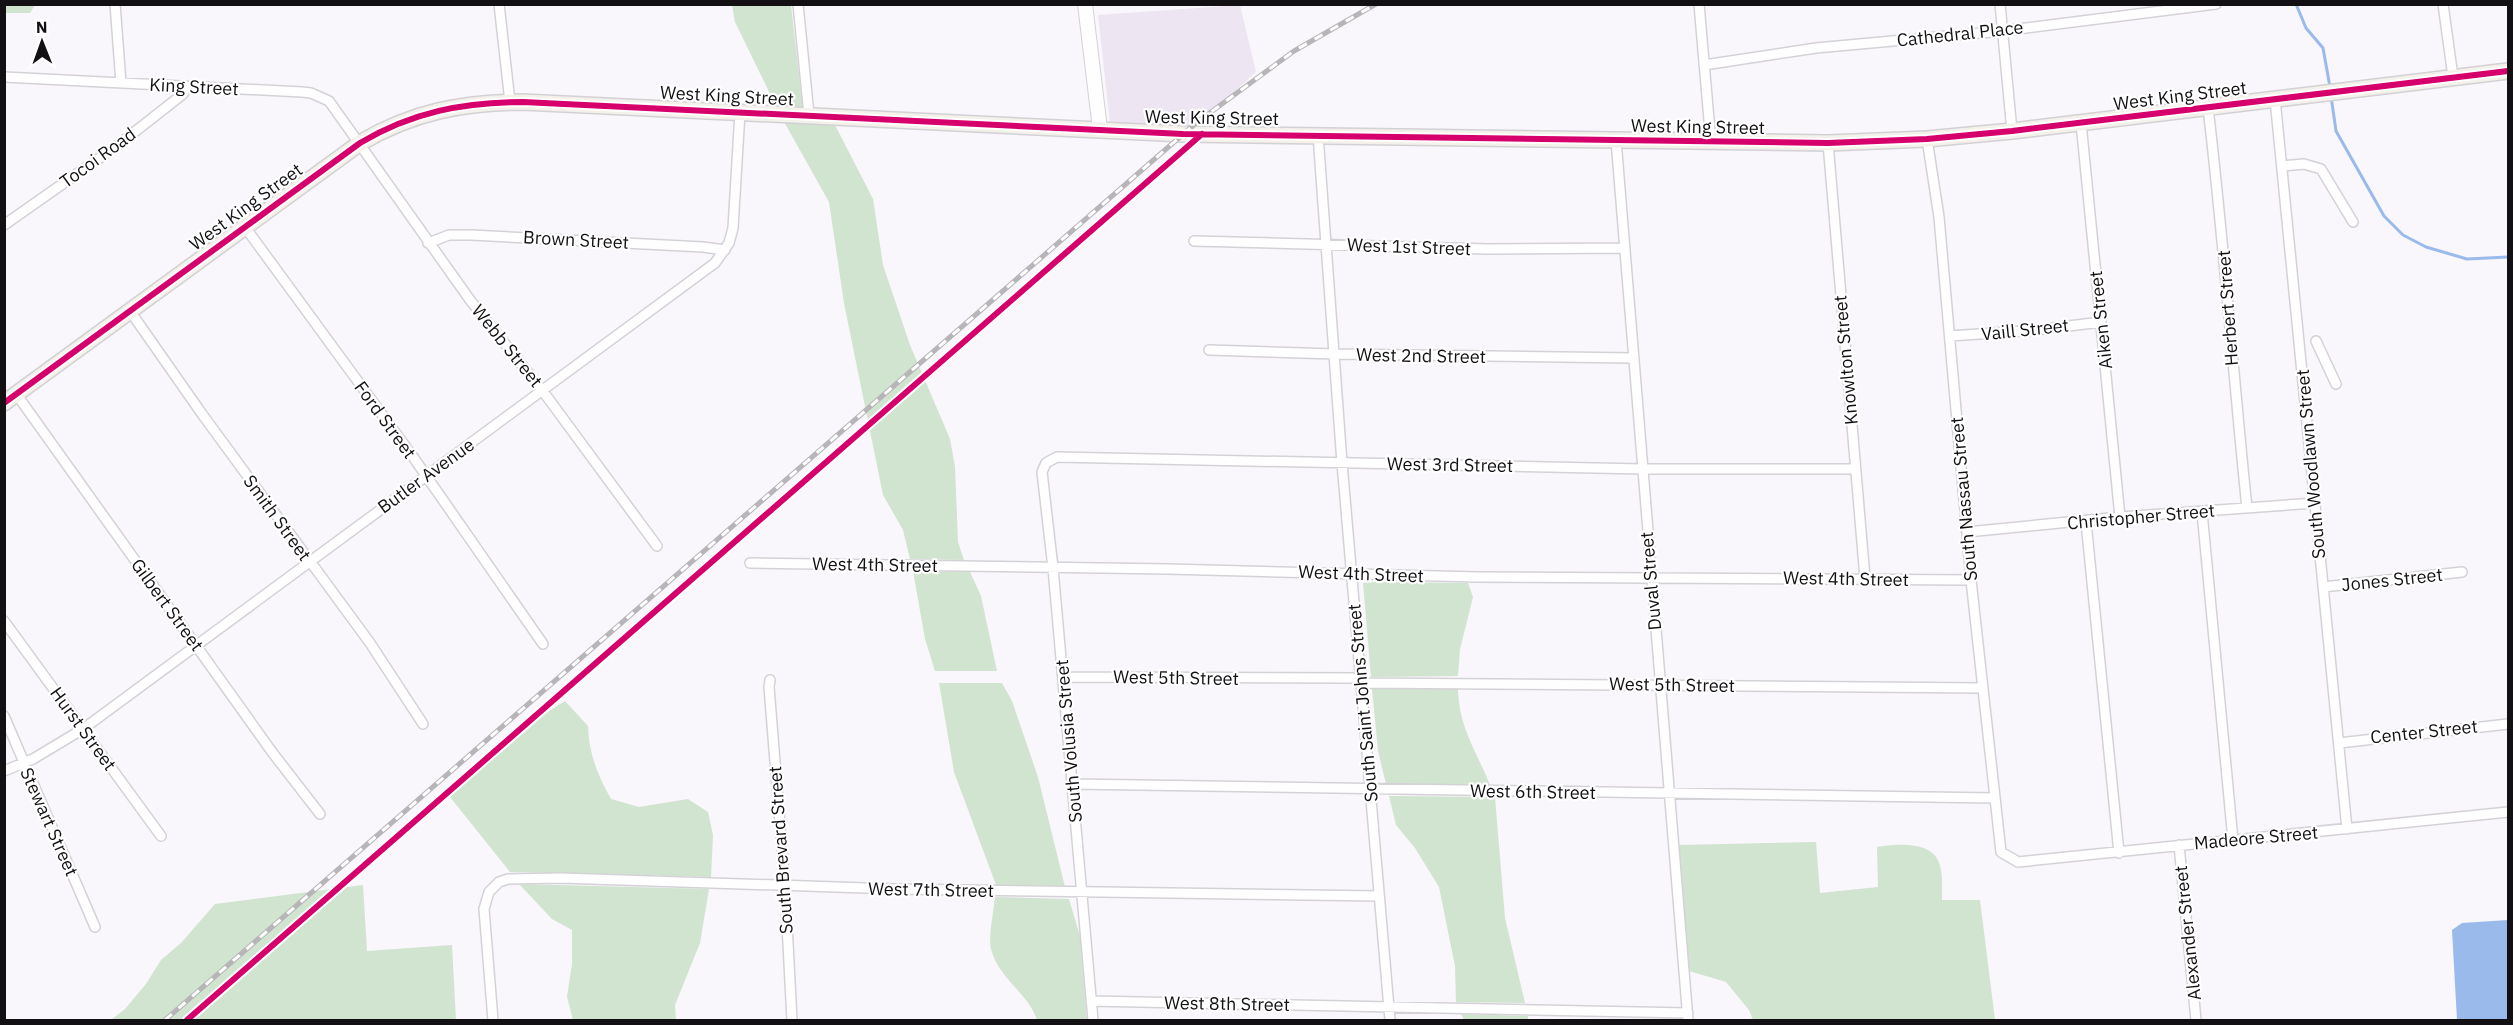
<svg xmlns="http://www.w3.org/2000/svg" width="2513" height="1025" font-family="'IBM Plex Sans',sans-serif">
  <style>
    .built { fill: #ede6f2 }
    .green { fill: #d1e4cf }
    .water { fill: #9abaeb }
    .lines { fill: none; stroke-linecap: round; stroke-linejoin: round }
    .stream { stroke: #9abaeb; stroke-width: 3 }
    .minor-casing { stroke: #d5d2d7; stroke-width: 12 }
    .secondary-casing { stroke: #d5d2d7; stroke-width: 16 }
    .primary-casing { stroke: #d2d1d4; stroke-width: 18 }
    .minor { stroke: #fefeff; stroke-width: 9 }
    .secondary { stroke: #fefeff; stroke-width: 14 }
    .primary { stroke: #f4f0ea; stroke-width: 15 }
    .rail-casing { stroke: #b7b5b7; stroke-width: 5 }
    .rail { stroke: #fff; stroke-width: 3; stroke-dasharray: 9; stroke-linecap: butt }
    .cycleway-casing { stroke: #fff; stroke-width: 10 }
    .cycleway { stroke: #d6006c; stroke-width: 6 }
    .labels { text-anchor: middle; stroke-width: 4.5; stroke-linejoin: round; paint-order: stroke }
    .street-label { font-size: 18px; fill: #121013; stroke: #fff }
  </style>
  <rect width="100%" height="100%" fill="#f9f6fc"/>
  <path class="built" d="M1240 5 1256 72 1212 112 1209 128 1110 123 1098 15Z"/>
  <path class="green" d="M5 4H35V5L30 13H5Z
    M732 5H791L803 109 777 108 735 22Z
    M783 120 834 123 873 199 883 265 910 345 950 439 955 467 958 542 964 560 910 559 903 530 883 495 844 303 829 202Z
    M913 571 970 572 981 596 997 671H935L925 639Z
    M1377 582 1468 583 1473 597 1460 649 1458 676 1371 677 1363 583Z
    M939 683H1002L1012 701 1038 777 1065 887 996 885 954 772Z
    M1372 689H1458C1459 728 1476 750 1490 785L1386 784 1378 751Z
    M565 701 588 726C589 754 597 774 611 799L639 807 688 799 708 812 713 835 711 877 510 872 450 797C473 755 525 726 565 701Z
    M1389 796 1495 797 1505 918 1525 1003 1456 1002 1455 966 1439 887 1415 848 1396 825Z
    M1816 842 1820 893 1878 887 1877 847C1895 844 1935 840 1940 866 1943 877 1942 889 1942 900H1980L1995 1020H1753L1749 1010 1726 982 1689 971 1678 845Z
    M519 884 709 889 700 943 675 1005 676 1020H573L567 997 572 964V930L552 919Z
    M363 885 367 951 452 945 456 1020H111L125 1009 146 984 161 960 181 943 215 904Z
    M995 897 1069 899 1080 936 1087 1020H1037C1029 994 998 978 991 949 988 938 994 910 995 897Z
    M1461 1014 1528 1016V1020H1464Z"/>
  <path class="water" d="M2508 920V1020H2457L2452 930 2462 923Z"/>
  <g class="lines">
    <path class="stream" d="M2296 4 2306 28 2323 48 2330 87
      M2331 96 2336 131 2384 216 2403 235 2426 247 2467 259 2508 257"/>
    <defs>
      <path id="minor" d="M115 4 121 83
        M499 4 510 102
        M798 4 809 115
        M1699 4 1711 143
        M2000 4 2012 131
        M2443 4 2453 77
        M1704 65 1816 48 2002 31 2216 4
        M4 77 302 92 311 93 329 101 470 300 542 390 657 546
        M2275 99 2347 829
        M2208 108C2224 241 2233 375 2247 508
        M2081 123 2120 517
        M1318 135 1342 463 1390 1020
        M1927 139 1939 217 1971 580 2001 852 2018 862 2508 812
        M1616 140 1688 1020
        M1828 143 1865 578
        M2282 166 2304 164 2321 169 2353 222
        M4 225 118 145 183 94 187 86
        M245 227 411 454 543 644
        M1194 241 1488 249 1624 248
        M428 243 449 235H471L703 247 725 250
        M130 311 202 414 370 643 423 724
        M1950 336 2036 330 2101 322
        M2316 341 2336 384
        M1209 350 1335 354 1633 358
        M17 395 272 752 320 814
        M2202 512 2233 840
        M2086 522 2119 853
        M1967 532 2120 517 2315 503
        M750 563 1168 569 1477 577 1971 580
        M2323 587 2462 572
        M4 621 161 836
        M1063 677 1361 678
        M770 680 769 687 785 886 792 1020
        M1361 683 1982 688
        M4 716 95 927
        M2339 743 2508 724
        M4 771 33 759 83 729 715 263 729 243 733 228 740 112
        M1073 784 1994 798
        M2179 845 2196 1020
        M1091 1001 1688 1013
        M493 1020 484 909 489 892 499 882 508 879 561 878 895 889 1379 896
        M1093 1020 1053 568 1042 472 1046 463 1057 457 1642 469H1855"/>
      <path id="secondary" d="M1085 4 1100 129"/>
      <path id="primary" d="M4 403 360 143C412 112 464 102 523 102L1183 134 1828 143 1927 139 2012 131 2508 71"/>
    </defs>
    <use href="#minor" class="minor-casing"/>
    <use href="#secondary" class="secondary-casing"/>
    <use href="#primary" class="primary-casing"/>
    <use href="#minor" class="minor"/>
    <use href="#secondary" class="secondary"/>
    <use href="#primary" class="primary"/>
    <defs>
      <path id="rail" d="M165 1020 1196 123 1294 51 1376 4"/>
    </defs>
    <use href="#rail" class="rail-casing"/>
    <use href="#rail" class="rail"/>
    <defs>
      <path id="cycleway" d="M4 403 360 143C412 112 464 102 523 102L1183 134 1828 143 1927 139 2012 131 2508 71
        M187 1020 1202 134"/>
    </defs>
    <use href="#cycleway" class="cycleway-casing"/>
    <use href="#cycleway" class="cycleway"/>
  </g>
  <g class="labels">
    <g class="street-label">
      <text transform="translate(1960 34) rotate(-6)" y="6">Cathedral Place</text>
      <text transform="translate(194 87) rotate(3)" y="6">King Street</text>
      <text transform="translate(727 96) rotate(3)" y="6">West King Street</text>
      <text transform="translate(2180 96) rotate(-7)" y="6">West King Street</text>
      <text transform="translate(1212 118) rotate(1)" y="6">West King Street</text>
      <text transform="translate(1698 127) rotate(1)" y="6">West King Street</text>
      <text transform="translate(98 158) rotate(-36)" y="6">Tocoi Road</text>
      <text transform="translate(246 207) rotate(-36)" y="6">West King Street</text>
      <text transform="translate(576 240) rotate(3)" y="6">Brown Street</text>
      <text transform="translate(1409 247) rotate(2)" y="6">West 1st Street</text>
      <text transform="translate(2228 308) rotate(-94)" y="6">Herbert Street</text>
      <text transform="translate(2101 320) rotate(-96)" y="6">Aiken Street</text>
      <text transform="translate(2025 330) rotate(-6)" y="6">Vaill Street</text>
      <text transform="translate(507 346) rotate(51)" y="6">Webb Street</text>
      <text transform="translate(1421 356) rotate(1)" y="6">West 2nd Street</text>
      <text transform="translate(1846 360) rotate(-95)" y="6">Knowlton Street</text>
      <text transform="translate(385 420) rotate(54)" y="6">Ford Street</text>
      <text transform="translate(2311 464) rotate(-95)" y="6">South Woodlawn Street</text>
      <text transform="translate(1450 465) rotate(1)" y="6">West 3rd Street</text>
      <text transform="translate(426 476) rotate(-36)" y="6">Butler Avenue</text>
      <text transform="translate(1964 499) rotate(-95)" y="6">South Nassau Street</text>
      <text transform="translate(2141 517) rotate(-5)" y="6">Christopher Street</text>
      <text transform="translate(277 518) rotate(54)" y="6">Smith Street</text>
      <text transform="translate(875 565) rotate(1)" y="6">West 4th Street</text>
      <text transform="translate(1361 574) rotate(2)" y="6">West 4th Street</text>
      <text transform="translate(1846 579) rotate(1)" y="6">West 4th Street</text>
      <text transform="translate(2392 580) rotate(-6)" y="6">Jones Street</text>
      <text transform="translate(1651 581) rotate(-95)" y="6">Duval Street</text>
      <text transform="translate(167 605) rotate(54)" y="6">Gilbert Street</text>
      <text transform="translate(1176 678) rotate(1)" y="6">West 5th Street</text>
      <text transform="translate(1672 685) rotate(1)" y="6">West 5th Street</text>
      <text transform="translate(1363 703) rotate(-95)" y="6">South Saint Johns Street</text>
      <text transform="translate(83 729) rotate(54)" y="6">Hurst Street</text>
      <text transform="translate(2424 732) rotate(-6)" y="6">Center Street</text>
      <text transform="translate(1069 741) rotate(-95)" y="6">South Volusia Street</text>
      <text transform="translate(1533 792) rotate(1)" y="6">West 6th Street</text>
      <text transform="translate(49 822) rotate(66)" y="6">Stewart Street</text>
      <text transform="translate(2256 838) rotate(-5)" y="6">Madeore Street</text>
      <text transform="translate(781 850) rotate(-94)" y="6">South Brevard Street</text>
      <text transform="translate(931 890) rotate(1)" y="6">West 7th Street</text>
      <text transform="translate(2188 933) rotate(-96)" y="6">Alexander Street</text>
      <text transform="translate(1227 1004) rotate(1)" y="6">West 8th Street</text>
    </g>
  </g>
  <rect width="2513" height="1025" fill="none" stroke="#121013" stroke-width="12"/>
  <g transform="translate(42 42) rotate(359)" stroke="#ffffff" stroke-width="4.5" paint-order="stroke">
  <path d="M0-4.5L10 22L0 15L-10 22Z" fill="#121013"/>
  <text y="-9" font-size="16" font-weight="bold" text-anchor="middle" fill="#121013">N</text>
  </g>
</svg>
